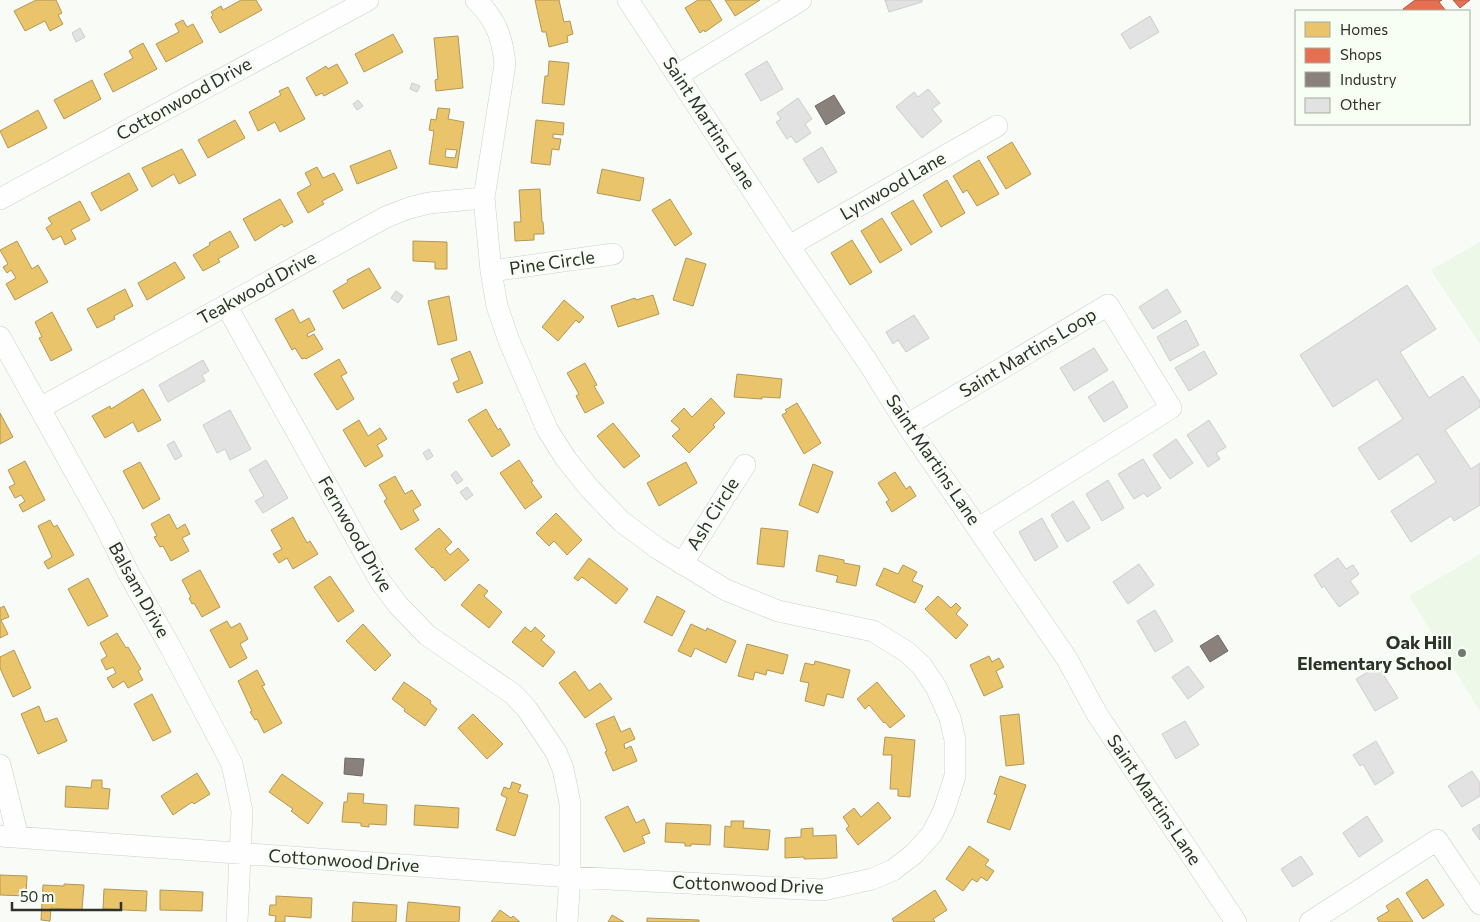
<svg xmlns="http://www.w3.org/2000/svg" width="1480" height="922" font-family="Commissioner,sans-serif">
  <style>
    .built { fill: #edf8e8 }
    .homes { fill: #e9c46a; stroke: #b19857; fill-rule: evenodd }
    .shops { fill: #e76f51; stroke: #af5d46 }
    .industry { fill: #8a817c; stroke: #6e6964 }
    .building { fill: #e3e2e2; stroke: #cecdce }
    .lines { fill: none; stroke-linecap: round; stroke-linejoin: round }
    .minor-casing { stroke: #ccd0ca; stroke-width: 22 }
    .minor { stroke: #fefefe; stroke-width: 21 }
    .poi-dot { fill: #747872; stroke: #f7fef3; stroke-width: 2 }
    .labels { text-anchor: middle; stroke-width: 5; stroke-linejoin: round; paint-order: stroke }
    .street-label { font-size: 18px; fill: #2d322b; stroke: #f7fef3 }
    .poi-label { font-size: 18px; font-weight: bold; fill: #2d322b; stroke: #f7fef3; text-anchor: end }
  </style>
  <rect width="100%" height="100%" fill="#f8fbf6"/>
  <path class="built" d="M1480 242V344L1431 270Z
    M1480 554V711L1409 596Z"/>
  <path class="homes" d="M36 0H56L62 13 58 15 63 24 50 31 45 21 25 31 14 11Z
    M241 0H256L262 10 220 33 211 17 213 15 211 12 221 6 223 10Z
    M535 0H559L564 22 570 21 573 34 567 36 568 42 549 47 546 32H542Z
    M698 0H710L722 20 705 32 704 30 700 33 685 8Z
    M725 0H760L735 16Z
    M183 20 187 27 193 24 203 42 166 62 156 44 179 32 175 24Z
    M393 34 403 52 364 72 355 54Z
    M458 36 463 88 436 91 435 80 438 79 434 38Z
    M143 43 157 69 113 92 104 74 133 58 129 51Z
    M549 61 569 63 564 105 542 103 545 76H548Z
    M337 64 348 83 324 96 322 93 316 96 306 78 326 66 328 69Z
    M92 80 101 99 64 119 54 100Z
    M288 87 305 119 280 132 275 122 258 131 249 112 281 95 279 91Z
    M438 108 450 109 448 119 464 122 457 168 429 164 434 131 429 130 431 119 436 120ZM446 149 457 150 455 158 445 157Z
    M38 110 47 128 8 148 0 131Z
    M235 120 245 138 208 158 198 140Z
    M536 120 564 123 563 135 553 134V138L561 139 559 150 552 149 550 165 531 163Z
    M1012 142 1031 174 1006 189 987 157Z
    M182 149 196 175 179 184 174 174 152 187 142 168Z
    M390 150 397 168 357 184 350 166Z
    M979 160 999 194 977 206 967 190 963 193 953 176Z
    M317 167 323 178 334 173 343 190 322 201 324 204 308 213 297 193 311 185 305 173Z
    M602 169 644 178 640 201 597 193Z
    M129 173 138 190 101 211 91 193Z
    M947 180 965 213 941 227 923 195Z
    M540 189 542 222H543L544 234H534V240L515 241 514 222H521L519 190Z
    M280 199 293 222 284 227 282 224 255 241 243 219Z
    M670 199 692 234 675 246 652 210Z
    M913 200 932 232 911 245 891 213Z
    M80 201 90 220 71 230 76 239 65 245 61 236 53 240 46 228 52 224 48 218Z
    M882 218 902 250 880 263 861 231Z
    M230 231 239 247 218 259 220 262 203 271 193 255 210 245 209 243Z
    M852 240 872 272 850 285 831 253Z
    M17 241 32 269 38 265 48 282 15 300 6 284 16 278 11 270 7 273 3 267 8 264 0 250Z
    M413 241 447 242V269H435V262L413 261Z
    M686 258 706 264 693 306 673 300Z
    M175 262 185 278 147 300 138 283Z
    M369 268 381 288 343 309 333 291 348 282 347 280Z
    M125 289 133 306 114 316 115 319 97 328 87 309Z
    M653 295 659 314 618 327 611 306 635 298 636 300Z
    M449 296 457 340 438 345 428 301Z
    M564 300 584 317 579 323 576 320 558 341 542 327Z
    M293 309 300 323 309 318 315 330 307 334 308 337 314 334 323 349 306 359 305 358 302 359 295 348 292 350 275 319Z
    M52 312 72 350 51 361 39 338 42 337 35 322Z
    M470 351 483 383 457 393 453 383 459 380 451 359Z
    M339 359 347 373 341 376 354 399 337 410 314 374Z
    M585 363 597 385 594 386 604 403 585 413 576 396 579 394 567 373Z
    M737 374 782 379 780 398 762 397V399L734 397Z
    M143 389 161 420 138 432 133 422 105 438 92 416 110 406 111 409Z
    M711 398 725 413 713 425 715 427 689 453 672 436 680 429 671 421 684 408 692 417Z
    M797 403 821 443 804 454 782 415 787 412 785 410Z
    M486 409 498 430 500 428 510 445 492 457 468 420Z
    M0 413 13 437 0 444Z
    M359 420 368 436 380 428 387 439 377 445 383 456 365 467 343 430Z
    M613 423 640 456 624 468 597 436Z
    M519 460 533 481 531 482 542 497 525 509 500 473Z
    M25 461 45 500 23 512 19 505 25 501 21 495 15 498 9 487 15 484 8 470Z
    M140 462 160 499 143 509 123 471Z
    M686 462 697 483 659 506 647 483Z
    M813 464 833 472 818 513 799 505Z
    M895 472 906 489 910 486 916 496 892 512 886 502 889 500 878 483Z
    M395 476 405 494 412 490 421 505 413 510 419 520 401 530 384 501 387 499 379 485Z
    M556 513 582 540 567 555 554 541 549 546 536 533Z
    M169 514 177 529 185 524 190 534 182 538 189 551 171 561 163 546 160 547 154 537 157 536 151 524Z
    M293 517 307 543 310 541 318 554 293 569 287 558 279 563 273 554 282 549 271 530Z
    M50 520 54 527 57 525 74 555 48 569 44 562 52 557 38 526Z
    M439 528 452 542 445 549 450 555 458 548 469 560 445 581 433 567 432 568 415 549Z
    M761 528 788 531 784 567 757 564Z
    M819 555 844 560V563L860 566 856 586 836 582 838 576 816 571Z
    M589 558 628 589 616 604 582 577 578 581 574 578Z
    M903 565 917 572 912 581 923 586 915 603 876 585 884 568 898 574Z
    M200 570 220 607 202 617 194 603 192 604 189 598 191 597 182 580Z
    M330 576 354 611 338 622 314 587Z
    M88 578 108 616 88 626 68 589Z
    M479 584 488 591 484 596 502 612 489 628 461 605Z
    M657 596 685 611 672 636 644 622Z
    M938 596 951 608 956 603 961 608 956 614 968 625 956 639 925 609Z
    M4 606 9 617 1 620 8 634 0 638V608Z
    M227 621 231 628 240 623 248 639 240 644 247 658 230 668 210 630Z
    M363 624 391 655 375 671 346 641Z
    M691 624 706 631 707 628 736 641 726 663 695 648 691 657 678 651Z
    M525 627 531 632 535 627 545 636 541 640 555 652 543 667 512 642Z
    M117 633 126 648 128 647 141 669 138 671 143 680 128 688 124 681 113 688 107 678 116 673 113 667 106 670 101 660 107 656 100 643Z
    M747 644 788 655 783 674 767 670 766 675 755 672 753 680 738 676Z
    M14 650 31 688 13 697 0 668V657Z
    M989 656 992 662 999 658 1004 667 996 671 1003 687 984 696 970 665Z
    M815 661 850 670 843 698 827 694 824 706 805 701 809 683 800 681 805 663 814 665Z
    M257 670 265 685 262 686 282 723 264 733 257 719 255 720 250 712 252 711 238 681Z
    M575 671 589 691 600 683 612 699 585 718 559 683Z
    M404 682 431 701 430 703 437 709 425 726 404 711 405 709 392 699Z
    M877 682 905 716 890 728 885 722 884 723 869 705 865 709 857 699Z
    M152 694 171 732 153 741 134 704Z
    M39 706 45 722 57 718 67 741 38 754 21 714Z
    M473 714 503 744 487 759 458 728Z
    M1019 714 1024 764 1006 766 1000 716Z
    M614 716 621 732 630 728 635 739 624 744 625 749 631 746 637 761 613 771 605 752 607 751 596 724Z
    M885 737 915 740 910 797 898 796V789H890L892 755H883Z
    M197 773 210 794 194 804 192 802 173 815 161 796Z
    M282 774 323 803 308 824 291 811 293 809 269 792Z
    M1000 776 1026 785 1010 830 987 822 997 795 994 794Z
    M92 780H102V788L110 789 108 809 65 807 66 786 91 788Z
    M512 782 521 785 518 792 528 795 515 836 496 830 507 798 501 795 504 787 510 789Z
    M348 793 364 794 363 803 387 805 386 825 369 824V827L361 826V823L342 822 344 802H347Z
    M878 802 891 818 858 845 846 829 849 826 843 817 854 808 861 817Z
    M415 805 459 808 458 828 414 825Z
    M628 806 636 823 644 819 650 833 642 836 645 843 624 852 605 817Z
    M731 821H744L743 828 770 830 768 850 724 847 725 826 731 827Z
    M666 823 711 825 710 845 691 844V846H685V843L665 842Z
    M813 828V836L836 835 837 858 804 859V857L785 858V838L801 837V829Z
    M969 846 989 860 985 865 994 871 987 881 981 877 977 882 972 879 963 891 946 879Z
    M0 875 27 876 26 896 0 895Z
    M1427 879 1444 905 1423 919 1406 893Z
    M64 884 84 885 82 910 51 908 50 921 41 920 43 885 64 886Z
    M104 889 147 891 146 911 103 909Z
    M160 890 203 892 202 911 160 910Z
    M935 890 947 910 933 919 935 922H894L892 919Z
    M276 896 312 898 311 918 285 916V922H275L276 916 269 915 270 905H276Z
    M1398 898 1413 922H1379L1377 918 1389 911 1386 906Z
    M353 902 397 905 396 922H352Z
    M408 902 460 907 459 922H406Z
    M500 910 511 918 513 916 520 922H491Z
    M612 915 624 922H608Z
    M647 918 699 920V922H647Z"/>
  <path class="shops" d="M1415 0H1442L1439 2 1446 11H1404L1403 9Z
    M1453 0H1470L1460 8Z"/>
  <path class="industry" d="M834 95 845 113 826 125 815 106Z
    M1218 635 1228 651 1210 662 1200 646Z
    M345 758 364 759 362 776 344 774Z"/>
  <path class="building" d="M885 0H922V2L889 12Z
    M1150 16 1159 32 1130 49 1121 34Z
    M80 28 85 37 76 42 72 33Z
    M767 61 783 89 761 101 745 74Z
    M412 83 420 86 417 92 410 89Z
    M928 89 940 103 932 109 942 121 922 138 896 107 914 92 918 97Z
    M798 98 812 119 805 124 811 133 796 143 791 136 787 139 776 122 781 119 777 113Z
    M358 100 363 106 357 110 353 104Z
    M822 147 837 172 818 183 803 159Z
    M1407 285 1436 329 1400 352 1429 398 1463 376 1480 401V407L1445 430 1471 469 1480 463V505L1454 521 1451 516 1411 542 1391 511 1436 482 1418 454 1379 480 1358 448 1403 419 1377 379 1333 407 1300 355Z
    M1167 289 1181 312 1153 329 1139 307Z
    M396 291 403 296 398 303 391 298Z
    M914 315 929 338 906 352 898 340 893 344 886 332Z
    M1186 320 1199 345 1170 361 1157 337Z
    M1094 348 1108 370 1074 391 1060 368Z
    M1204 351 1217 374 1189 391 1175 368Z
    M203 360 209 371 202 375 205 381 168 402 159 385Z
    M1113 381 1128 407 1104 422 1088 397Z
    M230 410 251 449 230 460 225 449 217 453 203 425Z
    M1209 420 1226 447 1216 453 1220 459 1208 467 1187 435Z
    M1176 439 1193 463 1170 479 1153 455Z
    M174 441 182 456 175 460 167 445Z
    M429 449 433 456 427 460 423 453Z
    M1143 459 1161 488 1147 497 1144 493 1134 499 1118 474Z
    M266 460 288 498 263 513 255 501 264 496 249 470Z
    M456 471 463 480 457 484 451 475Z
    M1108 480 1124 508 1102 521 1086 494Z
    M467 487 473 495 466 500 460 492Z
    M1073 501 1090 528 1067 542 1051 515Z
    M1042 518 1058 547 1035 561 1019 532Z
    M1338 558 1346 569 1353 565 1359 574 1350 581 1359 593 1339 607 1324 586 1322 588 1314 575Z
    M1139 564 1154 585 1128 604 1113 582Z
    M1155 610 1173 641 1155 652 1137 621Z
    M1188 666 1204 687 1188 699 1172 677Z
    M1378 666 1398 698 1375 711 1356 679Z
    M1185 721 1199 745 1176 759 1162 734Z
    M1376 741 1394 773 1375 785 1363 764 1360 766 1353 755Z
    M1472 771 1480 783V796L1462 807 1448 786Z
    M1367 816 1383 841 1359 857 1343 833Z
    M1480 824V840L1472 829Z
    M1301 856 1313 874 1293 887 1281 869Z"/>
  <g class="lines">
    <defs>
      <path id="minor" d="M628 0 789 246 869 364 907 425 1067 659 1097 714 1236 922
        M678 75 801 0
        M0 199 368 0
        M789 246 997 126
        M491 271 613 254
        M226 305 380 581 398 605 427 635 513 694 527 709 556 752 563 769 570 803V877L567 922
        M0 337 103 522 130 576 171 648 232 764 242 811 237 922
        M40 408 386 217 409 208 429 203 484 198
        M907 425 1108 305 1171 408 979 528
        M682 564 745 465
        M0 765 18 837
        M0 836 570 877 823 890 872 879 893 870 914 854 932 834 944 810 955 776V740L950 718 936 687 921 665 907 652 873 631 778 611 726 590 657 548 621 521 590 489 566 459 547 429 509 341 497 306 491 271 484 198 505 64C502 36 496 20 476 0
        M1310 922 1437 840 1480 904"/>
    </defs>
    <use href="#minor" class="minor-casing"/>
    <use href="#minor" class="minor"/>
  </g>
  <circle class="poi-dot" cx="1462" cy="653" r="5"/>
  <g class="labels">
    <g class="street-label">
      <text transform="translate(184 99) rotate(-29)" y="6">Cottonwood Drive</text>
      <text transform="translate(709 123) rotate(57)" y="6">Saint Martins Lane</text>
      <text transform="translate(893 186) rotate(-30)" y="6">Lynwood Lane</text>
      <text transform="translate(552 263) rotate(-8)" y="6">Pine Circle</text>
      <text transform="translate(257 288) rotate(-29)" y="6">Teakwood Drive</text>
      <text transform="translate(1028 353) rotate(-31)" y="6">Saint Martins Loop</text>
      <text transform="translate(933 460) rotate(56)" y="6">Saint Martins Lane</text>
      <text transform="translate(713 514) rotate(-58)" y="6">Ash Circle</text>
      <text transform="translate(355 534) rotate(60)" y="6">Fernwood Drive</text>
      <text transform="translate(139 590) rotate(61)" y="6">Balsam Drive</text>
      <text transform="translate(1154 800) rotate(56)" y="6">Saint Martins Lane</text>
      <text transform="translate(344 861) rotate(4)" y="6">Cottonwood Drive</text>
      <text transform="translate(748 885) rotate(2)" y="6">Cottonwood Drive</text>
    </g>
    <g class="poi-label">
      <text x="1452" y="649">Oak Hill<tspan x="1452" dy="21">Elementary School</tspan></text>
    </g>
  </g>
  <rect x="1295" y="10" width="175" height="115" fill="#f7fef3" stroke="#a6aca3"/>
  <rect x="1305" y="22" width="25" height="15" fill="#e9c46a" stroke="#a6aca3"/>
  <text x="1340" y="35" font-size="15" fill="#2d322b">Homes</text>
  <rect x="1305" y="48" width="25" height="15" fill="#e76f51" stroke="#a6aca3"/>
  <text x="1340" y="60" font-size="15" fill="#2d322b">Shops</text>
  <rect x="1305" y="72" width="25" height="15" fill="#8a817c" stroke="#a6aca3"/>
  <text x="1340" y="85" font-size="15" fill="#2d322b">Industry</text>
  <rect x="1305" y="98" width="25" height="15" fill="#e3e2e2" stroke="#a6aca3"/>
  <text x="1340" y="110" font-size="15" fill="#2d322b">Other</text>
  <path d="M12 902v8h109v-8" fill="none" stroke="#2d322b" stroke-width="2.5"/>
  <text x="20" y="902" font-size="15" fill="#2d322b" stroke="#f7fef3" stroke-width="4" paint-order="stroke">50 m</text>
</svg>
